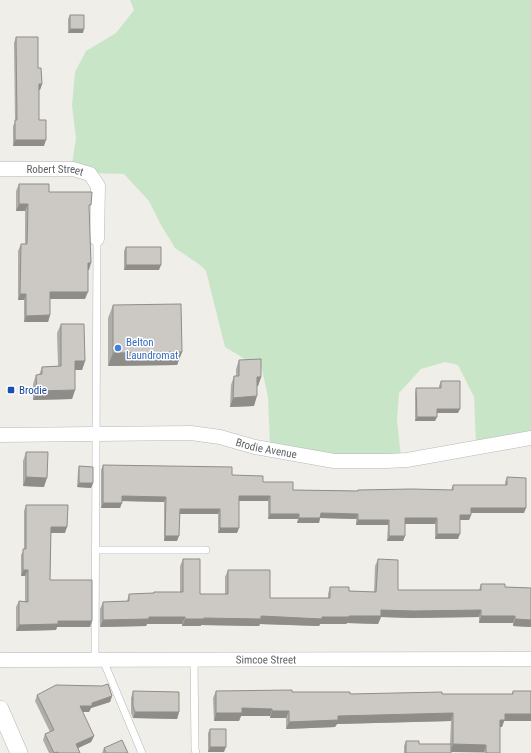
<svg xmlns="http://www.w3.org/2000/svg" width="531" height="753" font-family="'Roboto Condensed',sans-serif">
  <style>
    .green { fill: #c9e5c7 }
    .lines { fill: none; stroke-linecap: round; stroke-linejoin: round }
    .service-casing { stroke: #b5b8bb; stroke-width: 8 }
    .minor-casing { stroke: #b5b8bb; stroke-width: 15 }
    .tertiary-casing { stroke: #b5b8bb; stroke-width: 18 }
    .service { stroke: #fff; stroke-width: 7 }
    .minor { stroke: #fff; stroke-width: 14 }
    .tertiary { stroke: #fff; stroke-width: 17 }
    .wall { fill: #afada9 }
    .shaded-wall { fill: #8f8d89 }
    .building { fill: #ccc9c4; stroke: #8f8d89 }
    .shop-dot { fill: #3f7fe0; stroke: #fff; stroke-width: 1.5 }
    .transit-dot { fill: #1a4fb4; stroke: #fff; stroke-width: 1.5 }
    .labels { text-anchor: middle; stroke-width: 3; stroke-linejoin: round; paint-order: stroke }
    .street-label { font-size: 11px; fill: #5f6367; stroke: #fff }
    .shop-label { font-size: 11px; fill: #366cbe; stroke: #fff; text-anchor: start }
    .transit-label { font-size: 11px; fill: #164399; stroke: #fff; text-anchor: start }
  </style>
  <rect width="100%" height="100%" fill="#f0eee8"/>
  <path class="green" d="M130 0H531V435L476 445 474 397 458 365 445 362 421 369 399 393 397 421 401 457 334 460 270 446 268 397 261 365 248 361 225 347 206 271 200 265 175 248 161 225 149 201 124 174 92 173 72 165 76 138 72 106 75 72 86 51 116 33 134 10Z"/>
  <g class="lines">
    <defs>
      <path id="service" d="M95 550H206
        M95 659 97 239
        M194 659 195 749 196 753
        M103 660 142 753"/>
      <g id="minor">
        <path id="s1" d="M0 169H73L90 174 98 186 97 239"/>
        <path id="s2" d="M0 435 191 433 220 437 255 447 334 461H387L407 460 531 438"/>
        <path id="s3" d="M0 660 531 659"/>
      </g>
      <path id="tertiary" d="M0 709 19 753"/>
    </defs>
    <use href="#service" class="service-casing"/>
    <use href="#minor" class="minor-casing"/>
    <use href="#tertiary" class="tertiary-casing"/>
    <use href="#service" class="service"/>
    <use href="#minor" class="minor"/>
    <use href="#tertiary" class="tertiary"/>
  </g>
  <path class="wall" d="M70 15 83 33H68V19Z
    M16 37 38 68 42 84 40 90H39V120L44 146H13V126L15 122 14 43Z
    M19 184 49 192 89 211V270H88L85 299H50V315L48 322H24V300H18V251L21 244H25V211H16V191Z
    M126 247 159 270H124V251Z
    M113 305 182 352 177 365 108 366V318Z
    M61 324 85 361 82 370H75V390L72 399 33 400V384L36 375H39L42 367 58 366 57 333Z
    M239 360 261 377 258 386H257L254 406 230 407 231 385 234 376H236V369Z
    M441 381 458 413H437L435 421H415V393L416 388H439V386Z
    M26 452 44 487 23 486V461Z
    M103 465 232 475 263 482 293 490 357 491 358 490H451L453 485H505V482L507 477 524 513H471V515L469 520H460L458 539H435V524H405V536L403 541H387L388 525H356V519L320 518 319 523H297L298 519H268V501H239L237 533H218V514H180L177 541H164V502L122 501 120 508H101V470Z
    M79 466 93 483 91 488 77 487 78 471Z
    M26 505 65 533H51L50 580 92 621 90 627H57L56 630 16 631V607L19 601H25V576H21V555L24 549V511Z
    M183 559 200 594H225V577L228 570 270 598H328V594L330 587 349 591 374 592 375 566 378 559 398 590H479L481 584 505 587 531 588V627L513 626V623H479V617L411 618 381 617 378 624 347 623 346 624H320L319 626 260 624 259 626 201 625V626H182V624H147L146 626 100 627V609L103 602 127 601 129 594H153L154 592H180V566Z
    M133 691 179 712 177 719 133 718 131 713V698Z
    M216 691 350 694H512L513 691H531L504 721 502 727H500L499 753 451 752V753H404V746L406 741 419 744H450L451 721 337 724 335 727 286 729V718H270V716H241L239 721H214L213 698Z
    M37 695 112 696 110 702 91 708 89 712H82L94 736 91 742 78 748 80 753H49L43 740 45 734 50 732 35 701Z
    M210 729 224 752H208V733Z
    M104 748 128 753H102Z"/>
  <path class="shaded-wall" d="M70 29H84L83 33H68Z
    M39 84H42L40 90H37Z
    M15 140H46L44 146H13Z
    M19 204H28L25 211H16Z
    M88 263H91L89 270H85Z
    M126 265H161L159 270H124Z
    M50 292H88L85 299H47Z
    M20 294H26L24 300H18Z
    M50 315 48 322H24L26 316Z
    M182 352 177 365 108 366 113 353Z
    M75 361H85L82 370H71Z
    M257 377H261L258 386 254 387Z
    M75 390 72 399 33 400 37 391Z
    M257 396 254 406 230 407 233 398Z
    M437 409H460L458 413H435Z
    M417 417H437L435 421H415Z
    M26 477 47 478 44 487 23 486Z
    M79 483H93L91 488 77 487Z
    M122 496 166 497 164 502 120 501Z
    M239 496H270L268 501H237Z
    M103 503H122L120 508H101Z
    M471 508H526L524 513H469Z
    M180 509H220L218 514H178Z
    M321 513 358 514 356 519 320 518 319 523H297L299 518Z
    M270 514H299L298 519H268Z
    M460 515H471L469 520H458Z
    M405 518H437L435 524H403Z
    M358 520H389L388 525H356Z
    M51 527H67L65 533H49Z
    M220 528H239L237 533H218Z
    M437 534H460L458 539H435Z
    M165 536H179L177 541H164Z
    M389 536H405L403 541H387Z
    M23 570H28L25 576H21Z
    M381 610H481L479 617 411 618 381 617 378 624 347 623 346 624H320L319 626 260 624 259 626 201 625V626H182L185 619 261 616 322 617 349 616Z
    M481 616H515L513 623H479Z
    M149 617H185L182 624H147L146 626 100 627 103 620Z
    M515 619 531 620V627L513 626Z
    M58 621H92L90 627H57L56 630 16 631 19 625Z
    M112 696 110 702 91 708 89 712H77L80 706 92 703Z
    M242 708 272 709 270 716H241L239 721H214L216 713Z
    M272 711H289L286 718H270Z
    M135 712H179L177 719 133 718Z
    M453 713 451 721 337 724 335 727 286 729 289 722 338 716Z
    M505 714H531V721H504L502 727H497L500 720Z
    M94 736 91 742 74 750 76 744Z
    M453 744 486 745 484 752H450Z
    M210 747H226L224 752H208Z"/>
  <path class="building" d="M70 15H84V29H70Z
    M16 37H38V68H41L42 84H39V120H46V140H15V120H17Z
    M19 184H49V192H92L91 205H89L91 263H88V292H50V315L26 316V294H20L21 244H27L28 204H19Z
    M126 247H161V265H126Z
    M181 304 182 352 113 353V305Z
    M61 324H84L85 361H75V390L37 391 36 375 42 374V367L61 366Z
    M261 359V377H257V396L233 398 234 376H239V360Z
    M441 381H460V409H437V417H417L416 388H441Z
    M26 452H48L47 478 26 477Z
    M103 465 232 467V475L263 476V482H293V490L358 491V490L412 489 453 490V485H507V477L526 478V508H471V515H460V534H437V518H405V536H389V520H358V514L321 513 320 518H299V514H270V496H239V528H220V509H180L179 536H165L166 497 122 496V503H103Z
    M79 466 93 467V483H79Z
    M26 505H68L67 527H51L50 580H92V621H58V624L19 625V601L28 602V570H23V549H26Z
    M183 559H200V594H228V570H270V598H330V587H349V591L376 592 378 559 398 560V590H481V584H505V587L531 588V620L515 619V616H481V610L414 611 381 610V616H349V617H322V619L261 616V619L204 618V619H185V617H149V619L103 620V602L129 601V594L154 593V592H183Z
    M108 684 112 696 92 703V706H80L94 736 76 744 80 753H58V752L54 753 45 734 54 730 37 695 56 685 102 686Z
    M292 690V692H350V694L442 692V694H513V691H531V714H505V720H500V753H486V745L453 744V713L338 716V720L289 722V711H272V709L242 708V713H216V691Z
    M133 691 179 692V712H135L133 706Z
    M210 729H226V747H210Z
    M122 740 128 753H106L104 748Z
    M406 741H419V744H451V753H406Z"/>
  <circle class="shop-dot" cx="118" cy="348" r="4"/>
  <rect class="transit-dot" x="7" y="386" width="8" height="8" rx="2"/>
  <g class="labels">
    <g class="street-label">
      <text dy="4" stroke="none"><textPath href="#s1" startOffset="55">Robert Street</textPath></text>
      <text dy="4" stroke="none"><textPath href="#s2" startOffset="268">Brodie Avenue</textPath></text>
      <text dy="4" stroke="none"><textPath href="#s3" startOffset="266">Simcoe Street</textPath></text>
    </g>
    <g class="shop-label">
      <text x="126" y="346">Belton<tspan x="126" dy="13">Laundromat</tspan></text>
    </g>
    <g class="transit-label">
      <text x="19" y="394">Brodie</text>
    </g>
  </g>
</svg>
